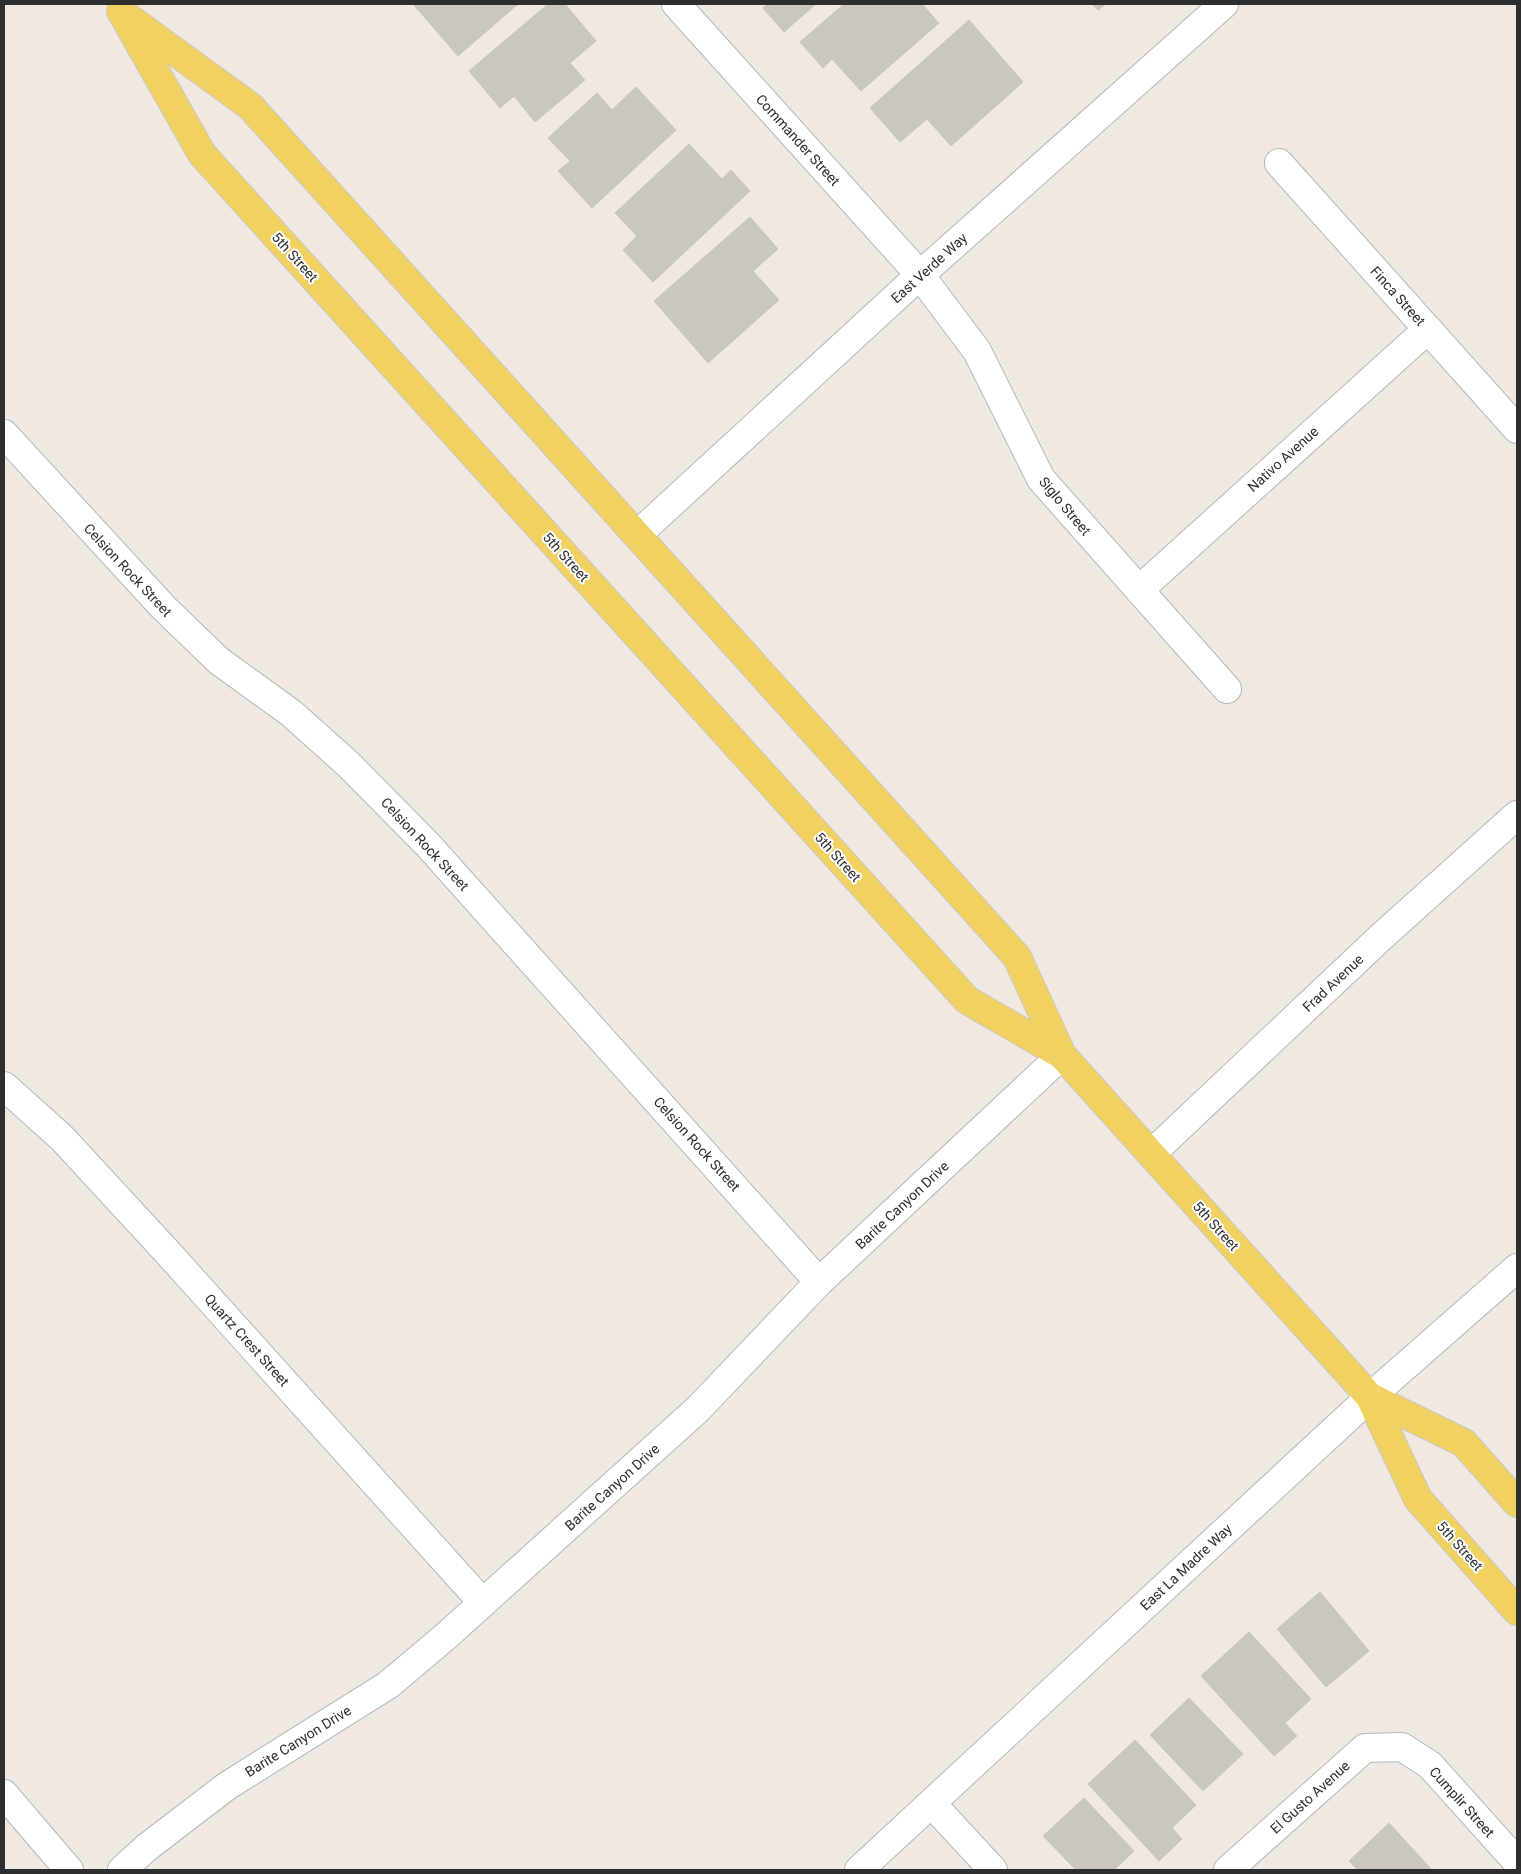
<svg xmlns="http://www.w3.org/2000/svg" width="1521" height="1874" font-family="Roboto,sans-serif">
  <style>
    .building { fill: #cbc7bf; stroke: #cbc5ba }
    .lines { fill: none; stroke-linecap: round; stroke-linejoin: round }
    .minor-casing { stroke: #b4b7c1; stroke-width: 30 }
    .tertiary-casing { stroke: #b4b7c1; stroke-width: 30 }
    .primary-casing { stroke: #c9c9c9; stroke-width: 30 }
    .minor { stroke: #fff; stroke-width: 28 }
    .tertiary { stroke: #fff; stroke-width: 28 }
    .primary { stroke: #f2d163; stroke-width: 28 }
    .labels { text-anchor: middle; stroke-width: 4; stroke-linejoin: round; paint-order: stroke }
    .street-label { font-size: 14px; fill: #2e2e2e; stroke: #fff }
  </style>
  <rect width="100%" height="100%" fill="#efe9e1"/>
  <path class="building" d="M413 4H518L458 56Z
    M548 4H565L596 41 570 63 585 80 535 122 514 96 500 108 469 71Z
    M768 4H816L784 32 763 8Z
    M844 4H922L939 23 861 91 832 59 823 68 800 42Z
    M1092 4H1106L1098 10Z
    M969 20 1023 82 951 146 927 119 900 142 870 108Z
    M636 87 676 130 592 208 558 171 570 161 548 138 597 93 612 110Z
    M689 144 722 179 731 170 750 191 653 282 623 250 637 236 615 213Z
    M750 217 778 249 753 271 779 300 708 363 654 301Z
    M1320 1592 1369 1651 1326 1687 1277 1629Z
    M1249 1632 1311 1699 1285 1723 1297 1736 1274 1756 1201 1676Z
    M1189 1698 1243 1754 1203 1791 1150 1735Z
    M1135 1740 1196 1805 1172 1828 1182 1839 1159 1861 1088 1784Z
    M1084 1798 1134 1851 1114 1870H1076L1043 1836Z
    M1389 1823 1432 1870H1358L1349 1861Z"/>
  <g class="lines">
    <defs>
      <path id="minor" d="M676 4 920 275 977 351 1041 479 1227 689
        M1279 163 1517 429
        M4 434 164 608 219 661 291 713 348 764 428 845 819 1282
        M637 535 920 275 1224 4
        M1139 590 1428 329
        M4 1086 62 1138 169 1254 483 1603
        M1151 1154 1381 937 1517 815
        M4 1794 69 1870
        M932 1804 993 1870
        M122 1870 146 1848 227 1786 388 1685 445 1637 698 1409 819 1282 1062 1055
        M1228 1870 1365 1748 1402 1747 1430 1765 1517 1862"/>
      <path id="tertiary" d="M859 1870 1370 1397 1517 1268"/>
      <path id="primary" d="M121 11 202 154 967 1000 1062 1055 1151 1154 1370 1397 1418 1499 1517 1611
        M129 18 251 107 1017 957 1062 1055
        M1370 1397 1464 1443 1517 1503"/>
    </defs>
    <use href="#minor" class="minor-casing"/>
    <use href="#tertiary" class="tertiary-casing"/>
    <use href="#primary" class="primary-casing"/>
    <use href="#minor" class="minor"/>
    <use href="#tertiary" class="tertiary"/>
    <use href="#primary" class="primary"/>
  </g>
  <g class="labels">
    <g class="street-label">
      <text transform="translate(798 140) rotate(48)" y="5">Commander Street</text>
      <text transform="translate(295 257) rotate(48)" y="5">5th Street</text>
      <text transform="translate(929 268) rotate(-42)" y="5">East Verde Way</text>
      <text transform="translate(1398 296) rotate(48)" y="5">Finca Street</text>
      <text transform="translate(1283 459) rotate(-42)" y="5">Nativo Avenue</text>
      <text transform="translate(1065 506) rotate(50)" y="5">Siglo Street</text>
      <text transform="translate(566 557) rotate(48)" y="5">5th Street</text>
      <text transform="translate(128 570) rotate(47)" y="5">Celsion Rock Street</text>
      <text transform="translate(425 844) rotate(47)" y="5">Celsion Rock Street</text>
      <text transform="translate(838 857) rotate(48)" y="5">5th Street</text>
      <text transform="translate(1333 983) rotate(-43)" y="5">Frad Avenue</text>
      <text transform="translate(697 1144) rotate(48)" y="5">Celsion Rock Street</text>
      <text transform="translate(902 1205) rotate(-43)" y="5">Barite Canyon Drive</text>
      <text transform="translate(1216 1226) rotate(48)" y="5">5th Street</text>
      <text transform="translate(247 1340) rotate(48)" y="5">Quartz Crest Street</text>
      <text transform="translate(612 1487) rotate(-42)" y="5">Barite Canyon Drive</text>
      <text transform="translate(1460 1546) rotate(48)" y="5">5th Street</text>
      <text transform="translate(1186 1567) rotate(-43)" y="5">East La Madre Way</text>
      <text transform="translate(298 1741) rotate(-32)" y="5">Barite Canyon Drive</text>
      <text transform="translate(1310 1797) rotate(-42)" y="5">El Gusto Avenue</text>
      <text transform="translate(1462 1802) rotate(48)" y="5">Cumplir Street</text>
    </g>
  </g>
  <rect width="1521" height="1874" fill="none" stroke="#2e2e2e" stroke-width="10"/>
</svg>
